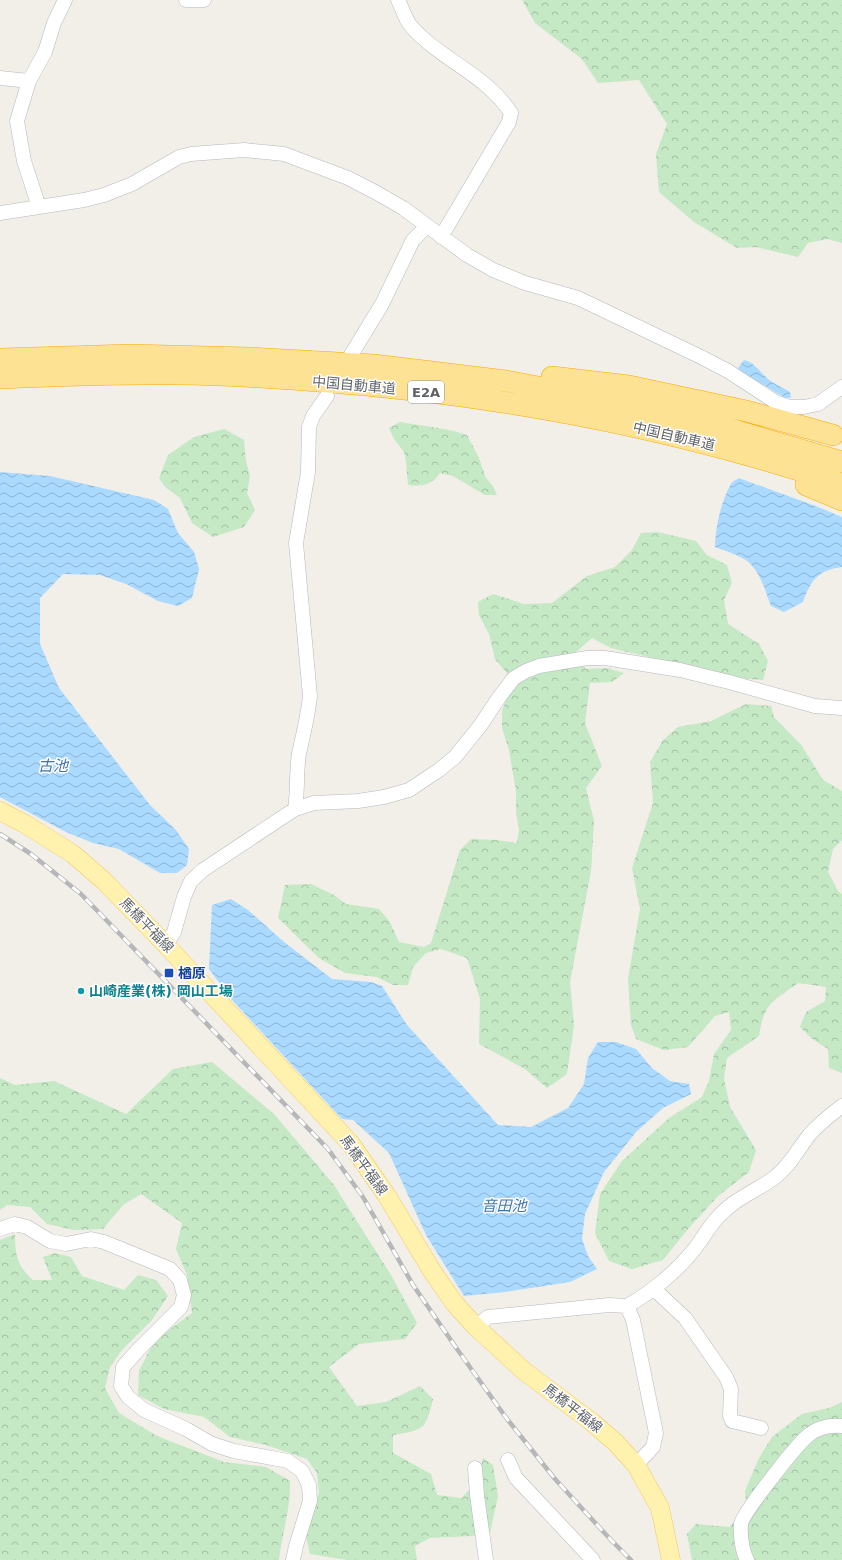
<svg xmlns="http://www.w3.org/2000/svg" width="842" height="1560" font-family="'DejaVu Sans','Noto Sans JP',sans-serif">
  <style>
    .forest { fill: url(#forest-crowns) }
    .water { fill: url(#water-waves) }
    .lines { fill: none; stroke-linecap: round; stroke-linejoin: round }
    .minor-casing { stroke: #b5b8bc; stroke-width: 15 }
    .major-casing { stroke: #f2c960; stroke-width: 19 }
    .highway-casing { stroke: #f9ab00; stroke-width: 22 }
    .minor { stroke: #fff; stroke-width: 14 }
    .major { stroke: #fff2af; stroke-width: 18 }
    .highway { stroke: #fde293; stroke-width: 21 }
    .rail-casing { stroke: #b6b7b8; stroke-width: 4.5 }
    .rail { stroke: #fff; stroke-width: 3; stroke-dasharray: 9; stroke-linecap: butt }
    .transit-dot { fill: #1a4fb4; stroke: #fff; stroke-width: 1.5 }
    .culture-dot { fill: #0f9aa8; stroke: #fff; stroke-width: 1.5 }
    .labels { text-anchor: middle; stroke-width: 3; stroke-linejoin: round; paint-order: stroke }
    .shield { fill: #fff; stroke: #8f9295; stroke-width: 1 }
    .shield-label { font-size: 13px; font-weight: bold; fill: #5f6368 }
    .street-label { font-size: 14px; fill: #5f6368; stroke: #fff }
    .transit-label { font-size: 14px; font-weight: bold; fill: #164399; stroke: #fff; text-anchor: start }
    .culture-label { font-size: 14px; font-weight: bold; fill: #0d838f; stroke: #fff; text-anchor: start }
    .water-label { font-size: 15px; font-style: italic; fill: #4174aa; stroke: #fff }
  </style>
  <defs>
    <pattern id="forest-crowns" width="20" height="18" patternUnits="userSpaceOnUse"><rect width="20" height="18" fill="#c5e8c5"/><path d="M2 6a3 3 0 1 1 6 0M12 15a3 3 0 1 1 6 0" fill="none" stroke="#a3c0a4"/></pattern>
    <pattern id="water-waves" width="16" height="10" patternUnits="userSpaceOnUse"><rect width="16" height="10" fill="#aadaff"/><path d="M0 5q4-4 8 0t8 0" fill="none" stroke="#8eb4d2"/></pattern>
  </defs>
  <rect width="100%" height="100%" fill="#f1efe8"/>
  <path class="forest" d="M522 0H842V243L827 239 808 243 798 257 756 247 737 248 694 222 659 192 656 154 667 124 639 80 598 83 582 59 535 23Z
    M400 422C423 426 446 428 467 435L479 458 486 478 493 486 497 495H485L453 476 440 473C432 485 421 487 408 485L406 462 404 452 394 439 389 428Z
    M224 429 244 440 246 461 250 476 247 493 255 510 244 527 213 537 192 523 180 498 165 487 159 478 168 455 194 437Z
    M658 532 696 541 707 555 727 565 732 583 724 600 728 624 759 644 768 661 763 680 736 678 611 648 592 638 575 653 586 669 607 668 624 673 612 682 590 683 585 723 602 766 586 788 594 821 591 871 570 982 574 1025 567 1074 547 1088 525 1069 479 1044 480 999 467 958 441 949 426 953 413 967 408 985H393L377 977 345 973 319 958 278 918 285 885 311 884 334 895 346 904 379 909 390 922 399 942 424 947 431 943 460 850 471 839 496 840 517 843 519 830 516 813V791L509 750 502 728V711L511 687 506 672 495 659 489 634 479 615 478 602 493 594 524 604 552 603 587 576 615 567 632 550 641 533Z
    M746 704 771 706 774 717 802 746 823 780 842 791V840L833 849 828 872 838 891 842 894V1073L829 1068 828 1049 811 1038 800 1027 806 1012 825 1001 826 987 798 983C772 1002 764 1003 759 1036L727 1058 724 1078 730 1107 756 1150 749 1172 718 1196 688 1229 663 1260 632 1269 609 1261 595 1233 600 1194 622 1161 669 1118 702 1097 709 1081 714 1054 731 1030 729 1012 715 1016 688 1047 664 1050 636 1039 631 1025 628 979 640 909 632 868 653 803 650 762 663 740 678 727 711 721Z
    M212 1062 274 1114 334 1185 391 1275 417 1323 405 1339 359 1344 329 1367 357 1406 386 1402 420 1386 433 1399C426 1430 423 1430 393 1435V1453L431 1474 437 1495 462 1498 479 1478 483 1458 493 1465 498 1496 490 1533 472 1536 430 1538 415 1546 417 1560H347L310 1554 306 1536 319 1492 317 1473 307 1459 266 1445 230 1437 204 1417 164 1409 138 1395 139 1371 154 1341 192 1313 187 1275 176 1249 182 1223 141 1194 123 1205 103 1229 74 1230 47 1224 30 1207 7 1205 0 1210V1078L15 1085 54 1081 126 1114 173 1069Z
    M15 1234C15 1255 17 1266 33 1280H52L43 1257 55 1253 71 1257 82 1276 124 1290 138 1275 156 1280 168 1296 152 1320 122 1350 110 1367 105 1388 119 1413 157 1436 224 1462 266 1467 290 1481C291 1508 282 1533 279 1560H0V1240Z
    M842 1402V1560H692L687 1534 696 1524 729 1527 740 1516 746 1505 745 1491 759 1458 772 1437 802 1414 829 1408Z"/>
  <path class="water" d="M744 360C754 362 760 372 767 378 773 384 783 387 790 392L791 398H785L739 370 738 368Z
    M0 472 50 476 154 500 168 509 178 533 194 552 199 569 192 598 178 606 158 601 126 584 100 575 63 574 40 598V644L59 688 150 805 176 830 189 849 187 865 177 873H160L119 849 93 843 66 832 0 797Z
    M739 478C773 491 808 502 842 517V567C818 570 811 580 803 602L784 612 771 606C765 591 761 572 747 561 739 555 725 551 715 547 715 530 721 501 730 486 731 482 736 480 739 478Z
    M231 899 248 910 284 942 332 979 371 982 382 986 407 1025 498 1125 531 1127 568 1108 584 1084 588 1058 598 1042H616L636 1049 652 1068 670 1081 689 1084 691 1094 663 1108 637 1131 604 1172 585 1214 582 1239 588 1256 597 1269 570 1282 505 1292 464 1296 426 1235 389 1153 353 1120 342 1119 232 1000 209 969 212 905Z"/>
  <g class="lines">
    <defs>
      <path id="minor" d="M186 0H204
        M398 0C402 8 405 18 410 25 439 59 487 75 511 113L509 122 441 237
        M0 78 29 81
        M39 207 24 161 17 121 29 81 45 52 54 23 65 0
        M0 213 84 200 104 195 132 184 179 157 191 154 244 150 284 154 348 178 377 193 403 208 467 255 493 270 525 283 578 298 701 357 728 371 777 403 789 407H804L818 404 842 387
        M351 355 382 304 413 240 426 227
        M295 809C298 791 296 772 299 754 303 734 308 717 310 696L296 543 308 472 309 427 313 416 327 396
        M166 945 174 932 184 897 191 881 203 870 295 809 314 803 358 801 384 797 409 790 439 770 455 757 480 726 500 696 514 678 526 671 539 666 587 658H605L680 670 729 682 815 706 842 708
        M0 1229 15 1224 27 1227 50 1241 66 1244 91 1239 104 1242 170 1269 180 1280 184 1295 181 1307 138 1350 123 1367 121 1386 128 1397 144 1410 186 1429 212 1444 234 1451 288 1461 302 1471 309 1485 310 1501 296 1546 293 1560
        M654 1289 685 1318 726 1377 731 1389 730 1416 732 1421 761 1428
        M627 1306C650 1293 675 1273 692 1252 702 1241 708 1227 719 1216 734 1199 756 1191 774 1178 790 1166 798 1149 810 1134 820 1123 830 1115 842 1106
        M476 1327 488 1317 609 1305 627 1306 633 1320 656 1433 653 1447 636 1465
        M508 1460 516 1478 593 1560
        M475 1468 477 1495 486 1560
        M747 1560C742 1551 740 1534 741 1524 743 1513 799 1441 810 1434 819 1427 831 1425 842 1426"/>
      <path id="major" d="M0 811 25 824 73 854 104 881 166 945 351 1144 387 1196 432 1271 455 1304 476 1327 524 1371 592 1422 616 1443 636 1465 660 1508 671 1560"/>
      <path id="highway" d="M0 359 130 355 250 358 374 365 506 381 618 402 730 429 842 462
        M552 377 629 386 746 411 833 435
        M0 378C48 376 97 374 146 374 203 373 260 377 317 381 496 394 672 427 842 484
        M806 485 842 500"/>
    </defs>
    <use href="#minor" class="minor-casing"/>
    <use href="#major" class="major-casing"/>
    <use href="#highway" class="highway-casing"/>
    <use href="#minor" class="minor"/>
    <use href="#major" class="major"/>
    <use href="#highway" class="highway"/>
    <defs>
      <path id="rail" d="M0 834 31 854 81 894 328 1149 363 1197 413 1285 457 1349 507 1419 555 1479 611 1540 631 1560"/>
    </defs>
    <use href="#rail" class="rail-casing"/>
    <use href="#rail" class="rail"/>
  </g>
  <rect class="transit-dot" x="164" y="968" width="10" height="10" rx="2"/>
  <circle class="culture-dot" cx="81" cy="991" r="4"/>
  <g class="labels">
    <rect class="shield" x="408" y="381" width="36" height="22" rx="3"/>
    <g class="shield-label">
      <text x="426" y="397">E2A</text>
    </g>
    <g class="street-label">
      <text transform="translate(354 385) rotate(5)" y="5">中国自動車道</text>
      <text transform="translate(674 436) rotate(13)" y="5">中国自動車道</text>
      <text transform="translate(147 925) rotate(46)" y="5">馬橋平福線</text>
      <text transform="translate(364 1165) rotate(54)" y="5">馬橋平福線</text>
      <text transform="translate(573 1408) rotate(38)" y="5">馬橋平福線</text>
    </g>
    <g class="transit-label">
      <text x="178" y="978">楢原</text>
    </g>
    <g class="culture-label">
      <text x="89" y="996">山崎産業(株) 岡山工場</text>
    </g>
    <g class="water-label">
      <text x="53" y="771">古池</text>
      <text x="504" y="1211">音田池</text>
    </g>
  </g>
</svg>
